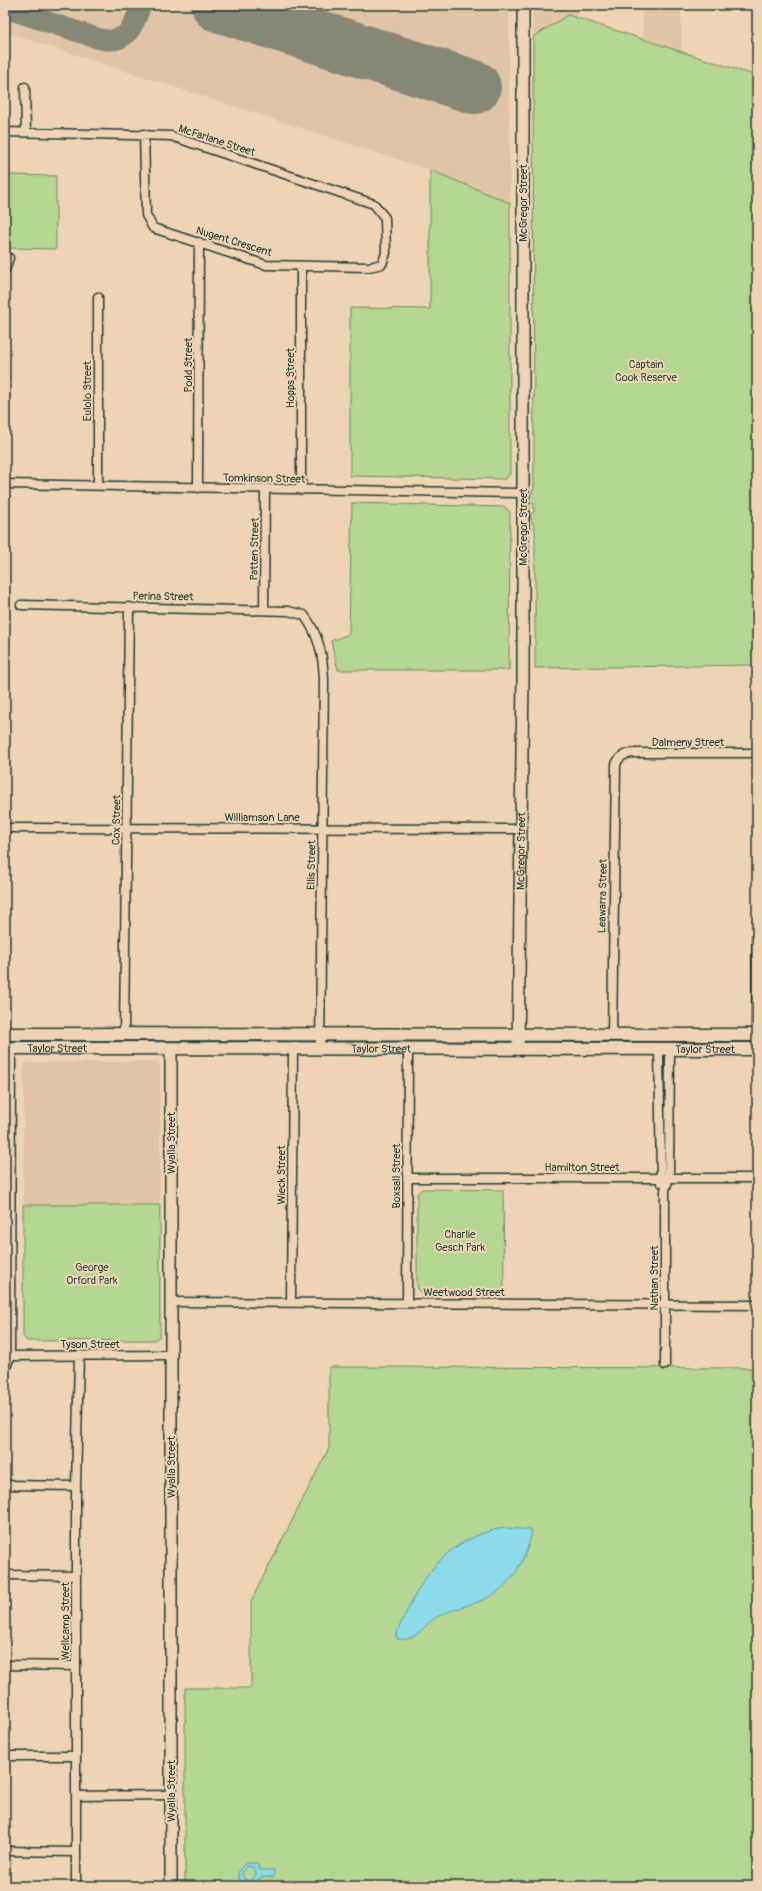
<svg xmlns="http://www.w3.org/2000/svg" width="762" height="1891" font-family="Pangolin,sans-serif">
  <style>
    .built { fill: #dfc5a6 }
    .green { fill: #b5d690; stroke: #6a8a62 }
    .water { fill: #8bdae9; stroke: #609ba1; fill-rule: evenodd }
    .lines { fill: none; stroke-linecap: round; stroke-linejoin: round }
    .taxiway { stroke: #868874; stroke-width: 21 }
    .runway { stroke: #868874; stroke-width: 54 }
    .minor-casing { stroke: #1f3d34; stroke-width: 11 }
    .tertiary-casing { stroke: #1f3d34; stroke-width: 14 }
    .secondary-casing { stroke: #1f3d34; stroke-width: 15 }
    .minor { stroke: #eed3b5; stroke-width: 8 }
    .tertiary { stroke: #eed3b5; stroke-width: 11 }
    .secondary { stroke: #eed3b5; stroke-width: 12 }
    .labels { text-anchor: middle; stroke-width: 4; stroke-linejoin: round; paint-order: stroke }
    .street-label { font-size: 11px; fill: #1f3d34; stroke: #eed3b5 }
    .park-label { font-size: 11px; fill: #2e4c3d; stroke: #eed3b5 }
  </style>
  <rect width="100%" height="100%" fill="#eed3b5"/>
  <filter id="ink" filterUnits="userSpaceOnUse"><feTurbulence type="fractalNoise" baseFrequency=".025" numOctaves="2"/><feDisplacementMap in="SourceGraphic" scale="8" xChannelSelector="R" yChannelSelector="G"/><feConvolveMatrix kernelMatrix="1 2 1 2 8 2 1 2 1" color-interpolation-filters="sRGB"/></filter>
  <g filter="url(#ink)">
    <path class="built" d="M5 5H509L510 203 430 170 5 32Z
      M533 5H578V18L568 15 533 37Z
      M642 5H681V51L643 39Z
      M156 1061 160 1065V1205H23L24 1063Z"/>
    <path class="green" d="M568 15 757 76V665L535 668V530L530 515 534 512V504L530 503 529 500 534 488 533 37Z
      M430 170 510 203V474L506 479 350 476V308L430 309Z
      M5 175 56 176V249L5 248Z
      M352 503 505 507 510 512 509 670H338L331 641 349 634Z
      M422 1189 503 1190 504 1293H422L417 1288V1194Z
      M23 1205H160V1336L155 1340 27 1341 23 1336Z
      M329 1367 757 1368V1886H185V1688H251V1601L329 1448Z"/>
    <path class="water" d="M506 1528 532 1530C528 1555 513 1585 489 1597 472 1606 452 1608 435 1618 422 1627 416 1642 397 1639L396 1634C414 1596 430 1558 470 1539 482 1533 493 1529 506 1528Z
      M249 1863H257L260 1870H274V1877H262L253 1883 245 1884 239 1878C237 1870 241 1865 249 1863ZM249 1866 254 1868 256 1873 254 1878 249 1881 244 1879 242 1874 244 1869Z"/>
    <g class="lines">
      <path class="taxiway" d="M217 5 234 10
        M5 8 100 39C127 45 134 26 141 5"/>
      <path class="runway" d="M218 5 474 87"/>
      <defs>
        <path id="minor" d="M25 87 26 132
          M5 132 171 136 374 204 385 218 386 253 382 264 369 267 266 265 153 228 146 215 144 134
          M5 270 9 258
          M5 484 522 493
          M98 485V297
          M198 488 199 242
          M301 490V267
          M21 605 288 611 304 615C319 635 323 655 324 680L320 1049
          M264 610 265 489
          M5 828 520 829
          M124 1033 129 607
          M612 1035 616 764C620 756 624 754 633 753H757
          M659 1049 661 1182
          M756 1049 757 922
          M407 1178H757
          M171 1302 757 1305
          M291 1302 293 1049
          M407 1303 408 1049
          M10 1356 171 1355
          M665 1365V1190L669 1178 670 1049
          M5 1371 10 1356 11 1048
          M5 1485 76 1486
          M5 1575 76 1576
          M5 1665 76 1666
          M5 1756H75
          M76 1796 171 1795
          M5 1851 75 1852
          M76 1886V1486L79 1355"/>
        <g id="tertiary">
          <path id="s1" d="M518 1049 523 679V5"/>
          <path d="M171 1886V1048"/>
        </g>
        <g id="secondary">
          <path d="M5 1034 757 1035"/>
          <path id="s2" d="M5 1048 757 1049"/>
        </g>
      </defs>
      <use href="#minor" class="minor-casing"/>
      <use href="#tertiary" class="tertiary-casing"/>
      <use href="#secondary" class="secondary-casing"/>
      <use href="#minor" class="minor"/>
      <use href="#tertiary" class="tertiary"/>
      <use href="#secondary" class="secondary"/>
    </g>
  </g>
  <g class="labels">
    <g class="street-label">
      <text transform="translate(217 140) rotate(18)" y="4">McFarlane Street</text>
      <text transform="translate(523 203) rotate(-90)" y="4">McGregor Street</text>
      <text transform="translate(234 241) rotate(17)" y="4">Nugent Crescent</text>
      <text transform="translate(188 365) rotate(-90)" y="4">Podd Street</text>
      <text transform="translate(290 378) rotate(-90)" y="4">Hopps Street</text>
      <text transform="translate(87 391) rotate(-90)" y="4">Eulolo Street</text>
      <text transform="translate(264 478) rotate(1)" y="4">Tomkinson Street</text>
      <text transform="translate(523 527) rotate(-90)" y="4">McGregor Street</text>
      <text transform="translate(254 549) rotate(-89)" y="4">Patten Street</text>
      <text transform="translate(163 596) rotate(1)" y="4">Perina Street</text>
      <text x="688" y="746">Dalmeny Street</text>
      <text x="262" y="821">Williamson Lane</text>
      <text transform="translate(116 820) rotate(-89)" y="4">Cox Street</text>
      <text dy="4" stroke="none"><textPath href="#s1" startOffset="198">McGregor Street</textPath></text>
      <text transform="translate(311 865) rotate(-89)" y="4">Ellis Street</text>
      <text transform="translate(602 896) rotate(-89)" y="4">Leawarra Street</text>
      <text dy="4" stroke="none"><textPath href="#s2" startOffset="52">Taylor Street</textPath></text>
      <text dy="4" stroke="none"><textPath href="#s2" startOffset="376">Taylor Street</textPath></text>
      <text dy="4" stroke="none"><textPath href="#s2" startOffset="700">Taylor Street</textPath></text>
      <text transform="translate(171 1143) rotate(-90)" y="4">Wyalla Street</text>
      <text x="582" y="1171">Hamilton Street</text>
      <text transform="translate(281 1175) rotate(-90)" y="4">Wieck Street</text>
      <text transform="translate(396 1176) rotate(-90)" y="4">Boxsall Street</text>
      <text transform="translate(654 1278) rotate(-90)" y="4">Nathan Street</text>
      <text x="464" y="1296">Weetwood Street</text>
      <text x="90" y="1348">Tyson Street</text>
      <text transform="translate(171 1467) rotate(-90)" y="4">Wyalla Street</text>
      <text transform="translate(65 1621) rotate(-90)" y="4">Wellcamp Street</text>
      <text transform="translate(171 1791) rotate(-90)" y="4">Wyalla Street</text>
    </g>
    <g class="park-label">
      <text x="646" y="368">Captain<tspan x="646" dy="13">Cook Reserve</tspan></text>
      <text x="460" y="1238">Charlie<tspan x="460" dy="13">Gesch Park</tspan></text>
      <text x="92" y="1271">George<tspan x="92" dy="13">Orford Park</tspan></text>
    </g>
  </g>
  <rect width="762" height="1891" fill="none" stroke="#eed3b5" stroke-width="20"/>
  <rect x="10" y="10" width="742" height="1871" fill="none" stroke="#1f3d34" stroke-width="1.5" filter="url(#ink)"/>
</svg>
